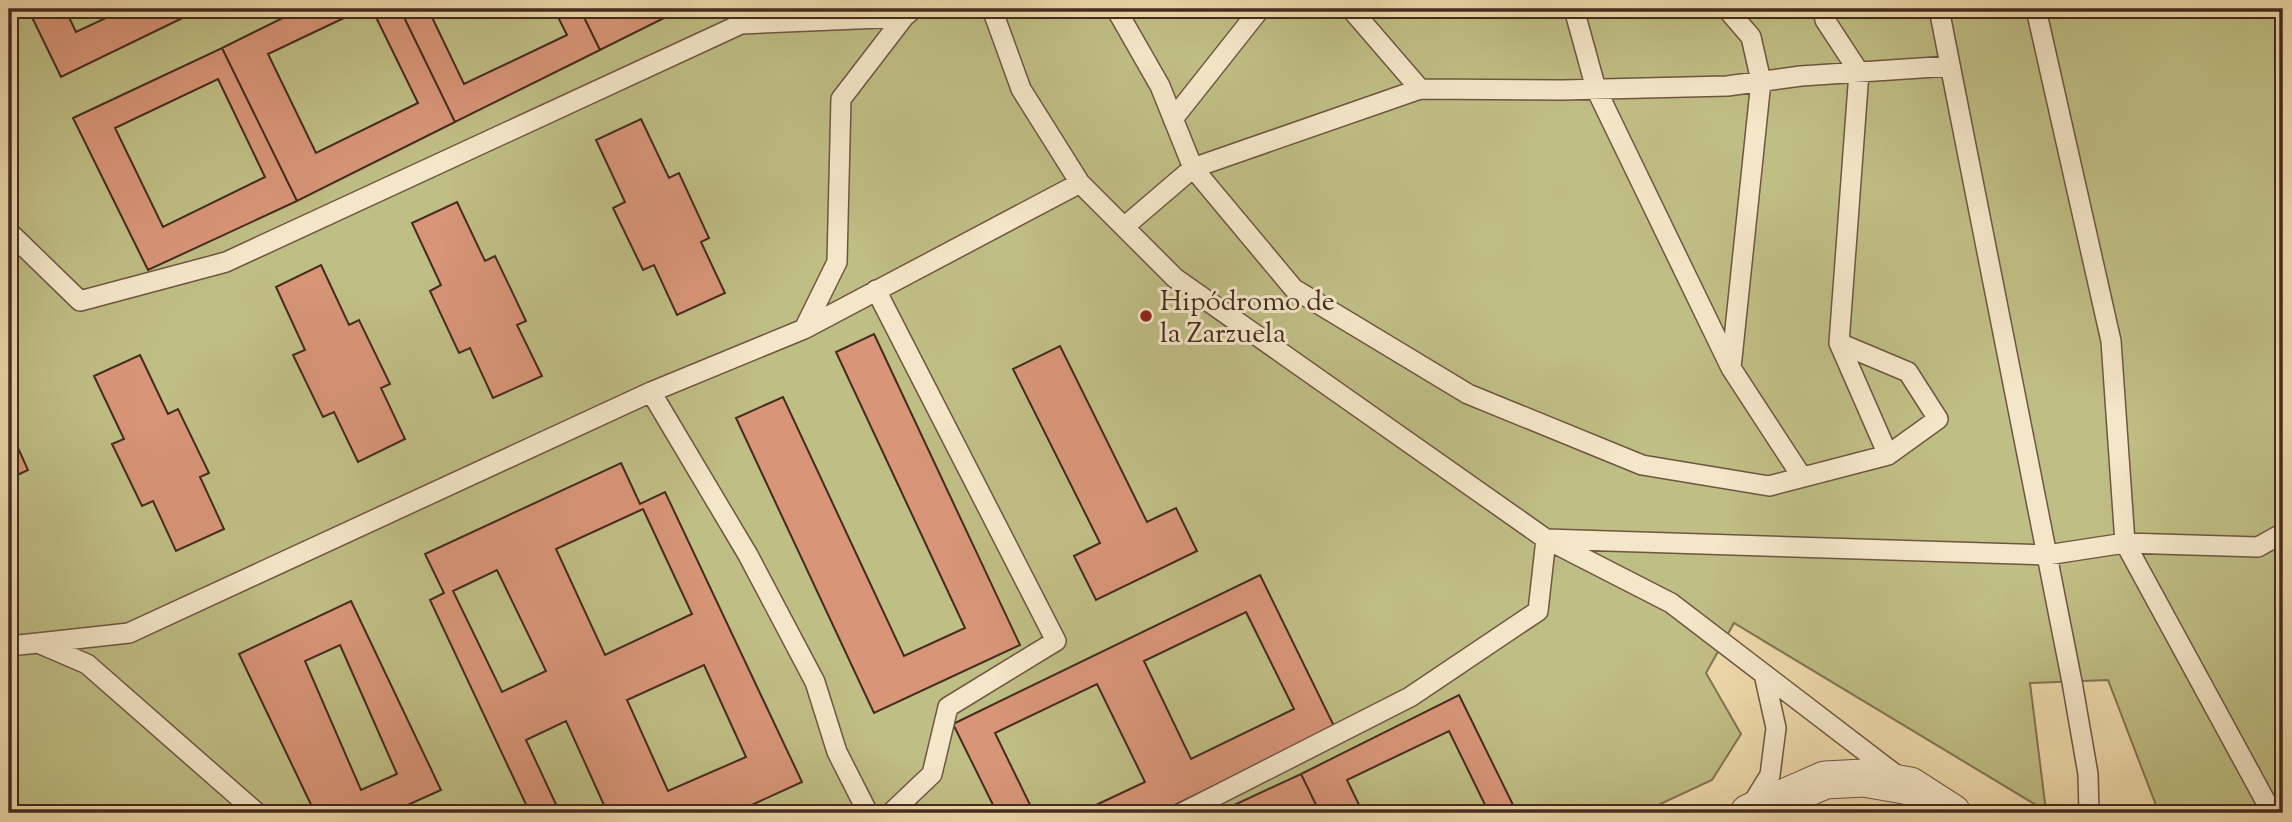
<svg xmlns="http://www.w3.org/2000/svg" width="2292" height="822" font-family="'Sorts Mill Goudy',serif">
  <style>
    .green { fill: #bfbe84; stroke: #827452; stroke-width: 2 }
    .building { fill: #d89578; stroke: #452b1f; stroke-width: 2; fill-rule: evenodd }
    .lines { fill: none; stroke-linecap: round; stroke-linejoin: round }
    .service-casing { stroke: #6f5642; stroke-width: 22 }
    .minor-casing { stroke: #6f5642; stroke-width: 39 }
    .service { stroke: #f4e6c8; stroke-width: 19 }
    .minor { stroke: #f4e6c8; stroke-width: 37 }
    .poi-dot { fill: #8f2418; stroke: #f4e6c8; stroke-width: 2.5 }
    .labels { text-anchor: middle; stroke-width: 6; stroke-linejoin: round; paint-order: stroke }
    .poi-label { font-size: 28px; fill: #452b1f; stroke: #f4e6c8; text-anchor: start }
  </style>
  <rect width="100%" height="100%" fill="#eed9aa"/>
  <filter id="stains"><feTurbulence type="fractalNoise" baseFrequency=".00286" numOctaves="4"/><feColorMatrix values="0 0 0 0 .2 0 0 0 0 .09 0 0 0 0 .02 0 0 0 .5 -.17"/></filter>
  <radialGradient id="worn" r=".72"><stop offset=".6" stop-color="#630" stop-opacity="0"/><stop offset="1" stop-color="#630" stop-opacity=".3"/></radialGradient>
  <path class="green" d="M9 9H2283V813H2159L2108 680 2030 683 2046 811 1734 623 1706 673 1741 734 1712 780 1641 813H18L9 811Z"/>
  <path class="building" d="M28 9H65L76 32 125 9H201L61 77Z
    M301 9H363L268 54 316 153 418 103 372 9H400L455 122 297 201 222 48Z
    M400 9H428L464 84 567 35 554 9H580L600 50 455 122Z
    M580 9H605L607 13 616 9H682L600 50Z
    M222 48 297 201 148 270 73 118ZM218 79 265 177 163 227 115 128Z
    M641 119 669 178 679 173 709 238 701 242 725 293 677 315 654 265 643 270 613 208 625 202 596 140Z
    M457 202 485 261 495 256 526 321 517 325 542 376 493 398 470 348 459 353 430 291 441 285 412 223Z
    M321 265 349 325 359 320 390 384 381 388 405 439 358 462 334 412 323 417 293 355 305 350 276 287Z
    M874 334 1020 645 874 713 736 418 783 397 904 656 965 628 836 352Z
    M1060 346 1147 522 1176 508 1197 551 1096 600 1074 556 1100 543 1013 369Z
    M140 355 168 414 178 409 209 473 200 477 224 529 176 551 153 501 142 506 112 444 124 439 94 376Z
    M9 428 28 470 9 479Z
    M621 463 640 504 665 492 802 782 734 813H586L604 805 566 721 526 740 560 813H530L430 600 444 593 425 554ZM643 509 692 614 605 655 556 549ZM497 570 546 671 502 692 453 591ZM704 665 746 757 668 791 627 700Z
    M1260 575 1335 728 1158 813H1079L1145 782 1097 684 995 733 1034 813H997L953 724ZM1246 612 1294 709 1191 759 1144 661Z
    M351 601 441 790 390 813H315L239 654ZM340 645 397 774 361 790 305 661Z
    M1459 695 1517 813H1489L1449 731 1347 780 1363 813H1320L1301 774Z
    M1301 774 1320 813H1300L1296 805 1279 813H1217Z"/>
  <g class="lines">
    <defs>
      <path id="service" d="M992 9 1021 89 1080 183 1175 278 1546 539 1671 603 1900 778
        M1116 9 1160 86 1193 168 1294 289 1468 394 1642 465 1769 486 1888 455 1938 419 1908 372 1839 343 1859 72 1825 20 1823 9
        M1351 9 1420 89
        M1574 9 1596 89 1731 368 1761 81 1751 37 1727 9
        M1939 9 2072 682 2088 774 2089 813
        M1173 119 1260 9
        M1124 227 1193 168 1420 89 1562 90 1727 86 1801 76 1950 66
        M9 232 80 301 226 262 741 24 904 17
        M876 290 1056 641 948 707 932 774 891 813
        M804 329 1080 183
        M1839 343 1888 455
        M1731 368 1802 477
        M651 392 748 555 815 682 837 752 868 813
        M2125 543 2272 813
        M2125 543 2258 547 2283 533
        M38 643 129 633 651 392 804 329 837 262 841 99 904 17 913 9
        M9 646 38 643 87 664 257 813
        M1749 809 1770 775 1776 728 1764 674
        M1182 813 1410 697 1538 611 1546 539 2047 555 2125 543 2111 341 2036 9"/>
      <path id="minor" d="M1749 813 1825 780 1864 778 1910 786 1952 813"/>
    </defs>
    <use href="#service" class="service-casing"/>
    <use href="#minor" class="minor-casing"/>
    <use href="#service" class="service"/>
    <use href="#minor" class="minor"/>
  </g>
  <circle class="poi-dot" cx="1146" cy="316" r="7"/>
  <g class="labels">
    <g class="poi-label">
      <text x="1160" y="310">Hipódromo de<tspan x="1160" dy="32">la Zarzuela</tspan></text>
    </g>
  </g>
  <rect width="2292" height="822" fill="none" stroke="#eed9aa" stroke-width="35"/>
  <rect x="10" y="10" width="2271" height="801" fill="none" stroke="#452b1f" stroke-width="3.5"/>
  <rect x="18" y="18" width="2257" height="787" fill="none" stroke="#452b1f" stroke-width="2"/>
  <rect width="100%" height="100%" filter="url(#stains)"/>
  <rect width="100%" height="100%" fill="url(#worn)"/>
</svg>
